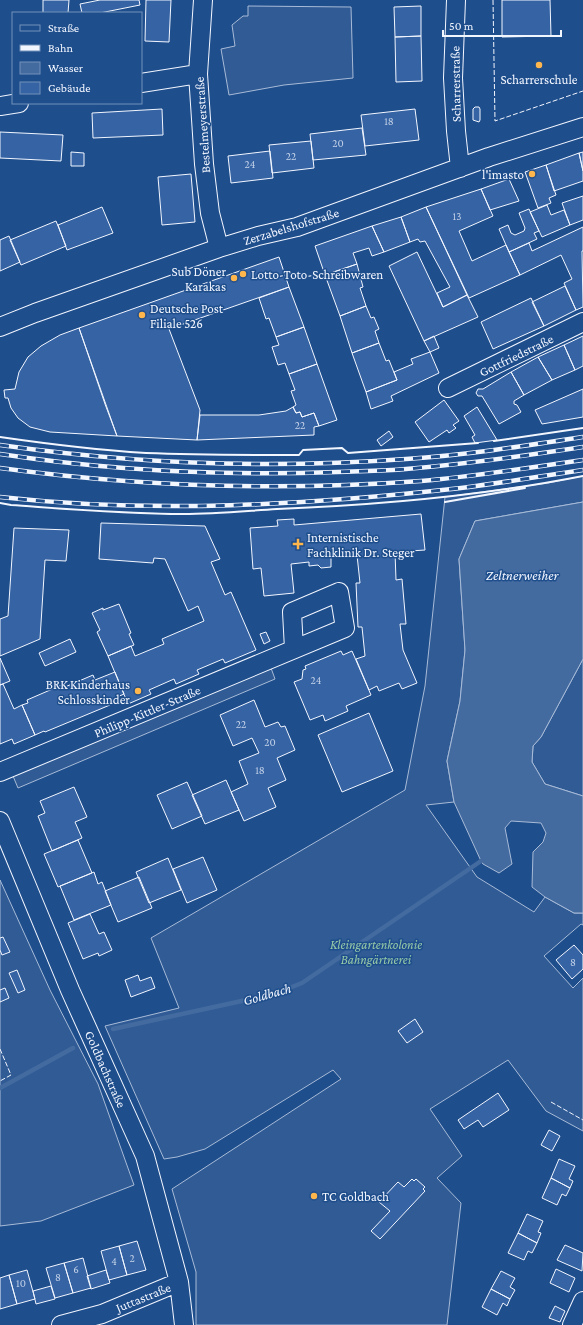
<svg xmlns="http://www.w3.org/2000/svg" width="583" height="1325" font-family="'Crimson Pro',serif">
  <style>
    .built { fill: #305b95; stroke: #a8bbd7 }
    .water { fill: #446ba0; stroke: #a8bbd7 }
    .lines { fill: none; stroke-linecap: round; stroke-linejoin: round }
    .stream { stroke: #446ba0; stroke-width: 4.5 }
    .building { fill: #3563a3; stroke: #f2f6ff }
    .minor-casing { stroke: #f2f6ff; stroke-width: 20 }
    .minor { stroke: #1f4e8c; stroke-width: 18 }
    .rail-casing { stroke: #f2f6ff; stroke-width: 4.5 }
    .rail { stroke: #1f4e8c; stroke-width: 3; stroke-dasharray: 9; stroke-linecap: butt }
    .fence { stroke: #f2f6ff; stroke-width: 1; stroke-dasharray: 5 2; stroke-linecap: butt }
    .wall { stroke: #f2f6ff; stroke-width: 2 }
    .poi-dot { fill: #ffb74d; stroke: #1f4e8c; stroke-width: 1.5 }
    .labels { text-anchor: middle; stroke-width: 3; stroke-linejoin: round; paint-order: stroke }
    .number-label { font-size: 11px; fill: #c3d1e8 }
    .poi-label { font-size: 13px; fill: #f2f6ff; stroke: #1f4e8c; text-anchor: start }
    .street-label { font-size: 13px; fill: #f2f6ff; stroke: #1f4e8c }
    .park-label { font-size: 13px; font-style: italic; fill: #97c8a6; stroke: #1f4e8c }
    .water-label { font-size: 14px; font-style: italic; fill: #f2f6ff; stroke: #1f4e8c }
  </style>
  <rect width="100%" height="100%" fill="#1f4e8c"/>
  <path class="built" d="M248 6 351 7 353 78 284 85 229 95 221 49 235 46 232 25 243 16H248Z
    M583 476V502L475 521 459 559 465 650 460 701 447 761 454 802 426 805 477 877 534 912 545 897 574 913H583V925L581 924 544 956 573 988 583 978V1131L546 1111 508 1060 430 1109 462 1156 437 1178 461 1203 447 1325H196V1272L172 1189 341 1079 333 1070 205 1149 177 1157 164 1159 105 1026 179 1008 151 938 405 790 425 686 445 497 548 483Z
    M583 659V796L545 784 532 762 533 746 541 737Z
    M271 668 275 679 18 788 13 776Z
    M0 880 50 990 98 1084 134 1185 41 1221 0 1226Z"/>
  <path class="water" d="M583 502V659L541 737 533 746 532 762 545 784 583 796V913H574L545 897 532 887 533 852 543 842 546 833 541 823 511 821 505 828 512 864 499 873 483 864 481 861 454 802 447 761 460 701 465 650 459 559 475 521Z"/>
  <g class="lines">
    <path class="stream" d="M113 1029 274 994 302 983 481 861
      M0 1088 73 1048"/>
  </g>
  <path class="building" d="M43 0H69L68 13H43Z
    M100 0H139L140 5 100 13H82L80 4Z
    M146 0H171L169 42 145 41Z
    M502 0H550L551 36 502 37Z
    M421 6V36L395 37 394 7Z
    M421 36 422 81 396 82 395 37Z
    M475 107H479L480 109V120L479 122 473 120V109Z
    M162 109 163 135 93 138 92 113Z
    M415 109 419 140 365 146 361 115Z
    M362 128 366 155 313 160 310 134Z
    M0 132 63 135 61 161 0 158Z
    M311 141 314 168 272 173 269 145Z
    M270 151 273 178 231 183 228 156Z
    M71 152 84 153V166H71Z
    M583 152V171L579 153Z
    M579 153 583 171V181L554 191 546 165Z
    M546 165 556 195 549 198 551 203 538 208 525 172Z
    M191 174 195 222 162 225 158 177Z
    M509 179 519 201 490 210 481 189Z
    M481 189 493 216 459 231 466 247 472 261 506 245 520 275 469 298 426 207Z
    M583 196V220L570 225 562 203Z
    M547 205 551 215 564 210 570 225 542 237 530 212Z
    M102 207 113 233 67 250 58 225Z
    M426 207 467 295 443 307 437 293 450 287 425 241 420 242 418 239 410 242 401 217Z
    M529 209 539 231 534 233 537 239 509 252 499 229 508 225 511 233 515 235 524 231 525 228 519 213Z
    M401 217 410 242 384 252 372 226Z
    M56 221 66 246 21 265 10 240Z
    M372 226 384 252 372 256 369 248 353 253 357 264 325 275 315 246Z
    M583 227V251H582L583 307 576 310 564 283 572 279 561 255 520 275 509 252 529 243 532 251Z
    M9 236 20 262 0 271V240Z
    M417 252 443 307 467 295 478 317 424 341 389 266Z
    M279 257 289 287 169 329 200 410 197 440 117 436 79 328Z
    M357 264 363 287 360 288 366 306 340 316 325 275Z
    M565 286 576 310 544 326 532 302Z
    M289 287 304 327 276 337 269 318 266 319 259 298Z
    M531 298 544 326 493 349 481 322Z
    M366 306 371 318 374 317 379 329 375 331 379 343 352 353 340 316Z
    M304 327 317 364 289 374 285 363 278 365 272 347 279 345 276 337Z
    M79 328 105 404 117 436 50 432 30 427 18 418 11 408 8 398H5L4 390 15 389 19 372 28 357 41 346 60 335Z
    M434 336 439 348 430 352 424 341Z
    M583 336V366L575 370 564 345Z
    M379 343 386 361 389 360 397 380 366 392 352 353Z
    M564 345 575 370 552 380 538 357Z
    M430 352 439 373 391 396 393 401 371 409 366 392 397 380 394 372 413 364 411 359Z
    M538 357 552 380 524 395 511 372Z
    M317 364 337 420 319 426 314 413 302 417 300 412 296 413 293 407 296 405 291 391 295 390 289 374Z
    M511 372 524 395 514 401V404L517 405 521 412 499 424 482 396H478L476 393 478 389H483Z
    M583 389V417L542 424 535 410Z
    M444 400 459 421 453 425 456 428 449 433 447 430 429 442 415 422Z
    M293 407 296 413 300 412 302 417 314 413 319 426 314 427V435L197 440 200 415H259L286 411Z
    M477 407 497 440 475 443 472 437 475 435 464 416Z
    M389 431 393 437 381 446 377 440Z
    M421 514 425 550 395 552 396 580 402 579 406 624H400L403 650 417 683 402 689 399 683 379 691 377 686 369 690 356 659 365 656 362 627H358L356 583H360L357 555 331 557V567L321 568 318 565 309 566V562L291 564 294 593 264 596 261 568 253 569 250 528 278 526 277 520 294 519V525Z
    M101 523 205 526 220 559 211 562 225 595 231 592 256 650 225 663 223 659 197 670 199 674 176 684 174 679 149 690 151 694 128 704 108 656 131 646 135 656 164 644 162 639 204 621 198 606 188 611 165 559 154 558 153 563 99 559Z
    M14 528 69 530 66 561 45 560 40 639 0 656V619L8 616Z
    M119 604 131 633 129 634 134 645 108 656 97 632 100 630 92 613 103 608V610Z
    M266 632 270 641 264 644 260 634Z
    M70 639 76 652 45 666 39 653Z
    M341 651 343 655 352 651 371 695 346 706 348 711 325 721 323 715 310 720 294 682 302 679 303 670 306 669 305 666Z
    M0 658 10 681 0 685Z
    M115 672 124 694 108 701 110 705 45 732 44 731 35 735 22 705 28 703 27 700 64 684 65 687 93 675 95 680Z
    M3 684 14 709 22 705 35 735 14 744 12 739 0 744V685Z
    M254 700 265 727 278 722 281 727 285 726 295 750 277 758 286 780 268 788 276 807 244 821 231 792 248 784 239 761 259 753 252 738 233 746 220 715Z
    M369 713 393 771 342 792 318 735Z
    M226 780 239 810 205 824 192 795Z
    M187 782 202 816 172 829 157 795Z
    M74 787 87 817 75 822 82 838 52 851 38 816 45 813 40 801Z
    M78 840 92 873 58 887 44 854Z
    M203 857 217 890 187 903 173 869Z
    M168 858 181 890 149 903 136 872Z
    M94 872 98 884 102 882 111 905 74 920 60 886Z
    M139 877 152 908 118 922 105 891Z
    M90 914 99 934 104 932 112 950 99 956 98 953 83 959 68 923Z
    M3 937 10 952 2 955 0 950V938Z
    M574 945 583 955V969L572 979 556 960Z
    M17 970 25 990 18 993 9 973Z
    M138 975 140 981 151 977 155 988 131 997 125 980Z
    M5 988 9 998 0 1002V990Z
    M415 1019 423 1032 407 1043 398 1031Z
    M498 1093 509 1110 483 1127 478 1120 464 1129 458 1120Z
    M549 1130 560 1136 552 1151 541 1145Z
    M559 1159 575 1166 569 1179 573 1181 570 1188 551 1178Z
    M551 1178 570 1188 566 1196 562 1194 557 1205 542 1198Z
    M412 1179 414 1181 416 1179 425 1187 423 1189 425 1191 380 1239 371 1231 390 1211 379 1202 398 1182 404 1187Z
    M527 1214 543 1221 538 1232 541 1233 537 1243 518 1233Z
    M518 1233 537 1243 532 1253 528 1251 524 1260 508 1253Z
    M137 1241 146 1270 127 1275 119 1246Z
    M565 1245 583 1253 582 1271 557 1260Z
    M119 1246 127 1275 109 1280 101 1251Z
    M83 1258 91 1288 73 1293 64 1263Z
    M64 1263 73 1293 55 1298 46 1268Z
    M556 1269 575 1278 569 1292 550 1283Z
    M27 1270 35 1299 17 1304 9 1275Z
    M106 1270 110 1283 91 1289 87 1276Z
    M501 1271 515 1278 510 1287 515 1290 510 1299 491 1289Z
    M9 1275 17 1304 0 1309V1278Z
    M51 1286 55 1299 36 1304 33 1291Z
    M491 1289 510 1299 507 1306 503 1303 497 1315 482 1307Z
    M555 1306 565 1311 560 1322 549 1318Z"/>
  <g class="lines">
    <defs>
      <path id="minor" d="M203 0 198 74 204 164 210 213 219 248
        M456 0 453 78 456 131 460 168
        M141 83 198 74
        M0 106 19 103
        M0 327 35 313 219 248 258 236 297 227 489 157 583 127
        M448 388 583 322
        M0 772 345 628 339 592 292 612 294 649
        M0 821 70 990 145 1156 179 1282 184 1325
        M61 1325 102 1314 179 1282
        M572 1325 583 1301"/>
    </defs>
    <use href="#minor" class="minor-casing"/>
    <use href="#minor" class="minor"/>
    <defs>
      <path id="rail" d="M0 445C134 464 271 469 406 459 466 455 524 446 583 437
        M0 454C112 471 224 476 337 472 360 471 383 471 406 469 466 464 524 456 583 447
        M0 468C140 487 281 491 421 481 476 476 529 468 583 460
        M0 497C153 514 308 505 461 488 501 483 542 476 583 470"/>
    </defs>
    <use href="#rail" class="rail-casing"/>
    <use href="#rail" class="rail"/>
    <path class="fence" d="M493 0 495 121 583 91
      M0 1049 11 1075 0 1081
      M551 1102 583 1120"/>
    <path class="wall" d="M0 437C48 444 97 450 146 453 197 455 248 455 299 455L303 450 342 448 348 453 478 443
      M494 441 583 428
      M445 502 525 488
      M0 503 11 505C68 509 126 514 183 514 214 514 245 511 277 509 379 505 482 496 583 476"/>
  </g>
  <g class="poi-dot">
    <circle cx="539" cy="65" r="4"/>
    <circle cx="532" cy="174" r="4"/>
    <circle cx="243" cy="274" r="4"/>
    <circle cx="234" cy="278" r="4"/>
    <circle cx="142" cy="315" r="4"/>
    <path d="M296 538h4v4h4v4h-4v4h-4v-4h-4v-4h4z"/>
    <circle cx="138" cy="691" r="4"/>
    <circle cx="314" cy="1196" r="4"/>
  </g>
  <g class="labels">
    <g class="number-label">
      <text x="389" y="125">18</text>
      <text x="338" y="147">20</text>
      <text x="291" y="160">22</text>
      <text x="250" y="168">24</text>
      <text x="457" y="220">13</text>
      <text x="300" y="429">22</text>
      <text x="316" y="684">24</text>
      <text x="241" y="728">22</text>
      <text x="270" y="746">20</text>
      <text x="260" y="774">18</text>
      <text x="573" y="966">8</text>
      <text x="132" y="1262">2</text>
      <text x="114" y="1265">4</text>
      <text x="76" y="1273">6</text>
      <text x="58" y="1281">8</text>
      <text x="21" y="1287">10</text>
    </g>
    <g class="poi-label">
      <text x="539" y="84" text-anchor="middle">Scharrerschule</text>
      <text x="524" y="179" text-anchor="end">l'imasto</text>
      <text x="226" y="276" text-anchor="end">Sub Döner<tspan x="226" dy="15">Karakas</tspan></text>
      <text x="251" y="279">Lotto-Toto-Schreibwaren</text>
      <text x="150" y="313">Deutsche Post<tspan x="150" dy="15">Filiale 526</tspan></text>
      <text x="307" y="542">Internistische<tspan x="307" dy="15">Fachklinik Dr. Steger</tspan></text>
      <text x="130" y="689" text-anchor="end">BRK Kinderhaus<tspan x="130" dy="15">Schlosskinder</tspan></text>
      <text x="322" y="1201">TC Goldbach</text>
    </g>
    <g class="street-label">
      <text transform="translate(455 84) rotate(-91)" y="5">Scharrerstraße</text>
      <text transform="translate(202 125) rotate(-94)" y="5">Bestelmeyerstraße</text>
      <text transform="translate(291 226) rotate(-17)" y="5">Zerzabelshofstraße</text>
      <text transform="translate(516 355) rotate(-26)" y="5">Gottfriedstraße</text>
      <text transform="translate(147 711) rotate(-23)" y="5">Philipp-Kittler-Straße</text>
      <text transform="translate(106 1069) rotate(66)" y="5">Goldbachstraße</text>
      <text transform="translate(143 1297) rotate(-22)" y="5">Juttastraße</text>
    </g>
    <g class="park-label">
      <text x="376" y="949">Kleingartenkolonie<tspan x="376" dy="15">Bahngärtnerei</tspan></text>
    </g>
    <g class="water-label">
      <text x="522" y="580">Zeltnerweiher</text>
      <text transform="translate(267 994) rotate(-16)" y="5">Goldbach</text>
    </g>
  </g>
  <rect x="12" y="12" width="130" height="92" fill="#1f4e8c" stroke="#7391ba"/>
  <rect x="20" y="25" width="20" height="6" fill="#1f4e8c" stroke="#7391ba"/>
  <text x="48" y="32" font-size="12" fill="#f2f6ff">Straße</text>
  <rect x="20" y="45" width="20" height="6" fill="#f2f6ff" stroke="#7391ba"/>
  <text x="48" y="52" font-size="12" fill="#f2f6ff">Bahn</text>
  <rect x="20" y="62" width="20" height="12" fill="#446ba0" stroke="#7391ba"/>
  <text x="48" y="72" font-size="12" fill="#f2f6ff">Wasser</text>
  <rect x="20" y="82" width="20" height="12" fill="#3563a3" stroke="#7391ba"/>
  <text x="48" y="92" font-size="12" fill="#f2f6ff">Gebäude</text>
  <path d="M443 30v6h118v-6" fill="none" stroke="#f2f6ff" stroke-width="2"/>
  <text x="449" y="30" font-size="12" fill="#f2f6ff" stroke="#1f4e8c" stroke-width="3" paint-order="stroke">50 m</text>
</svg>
